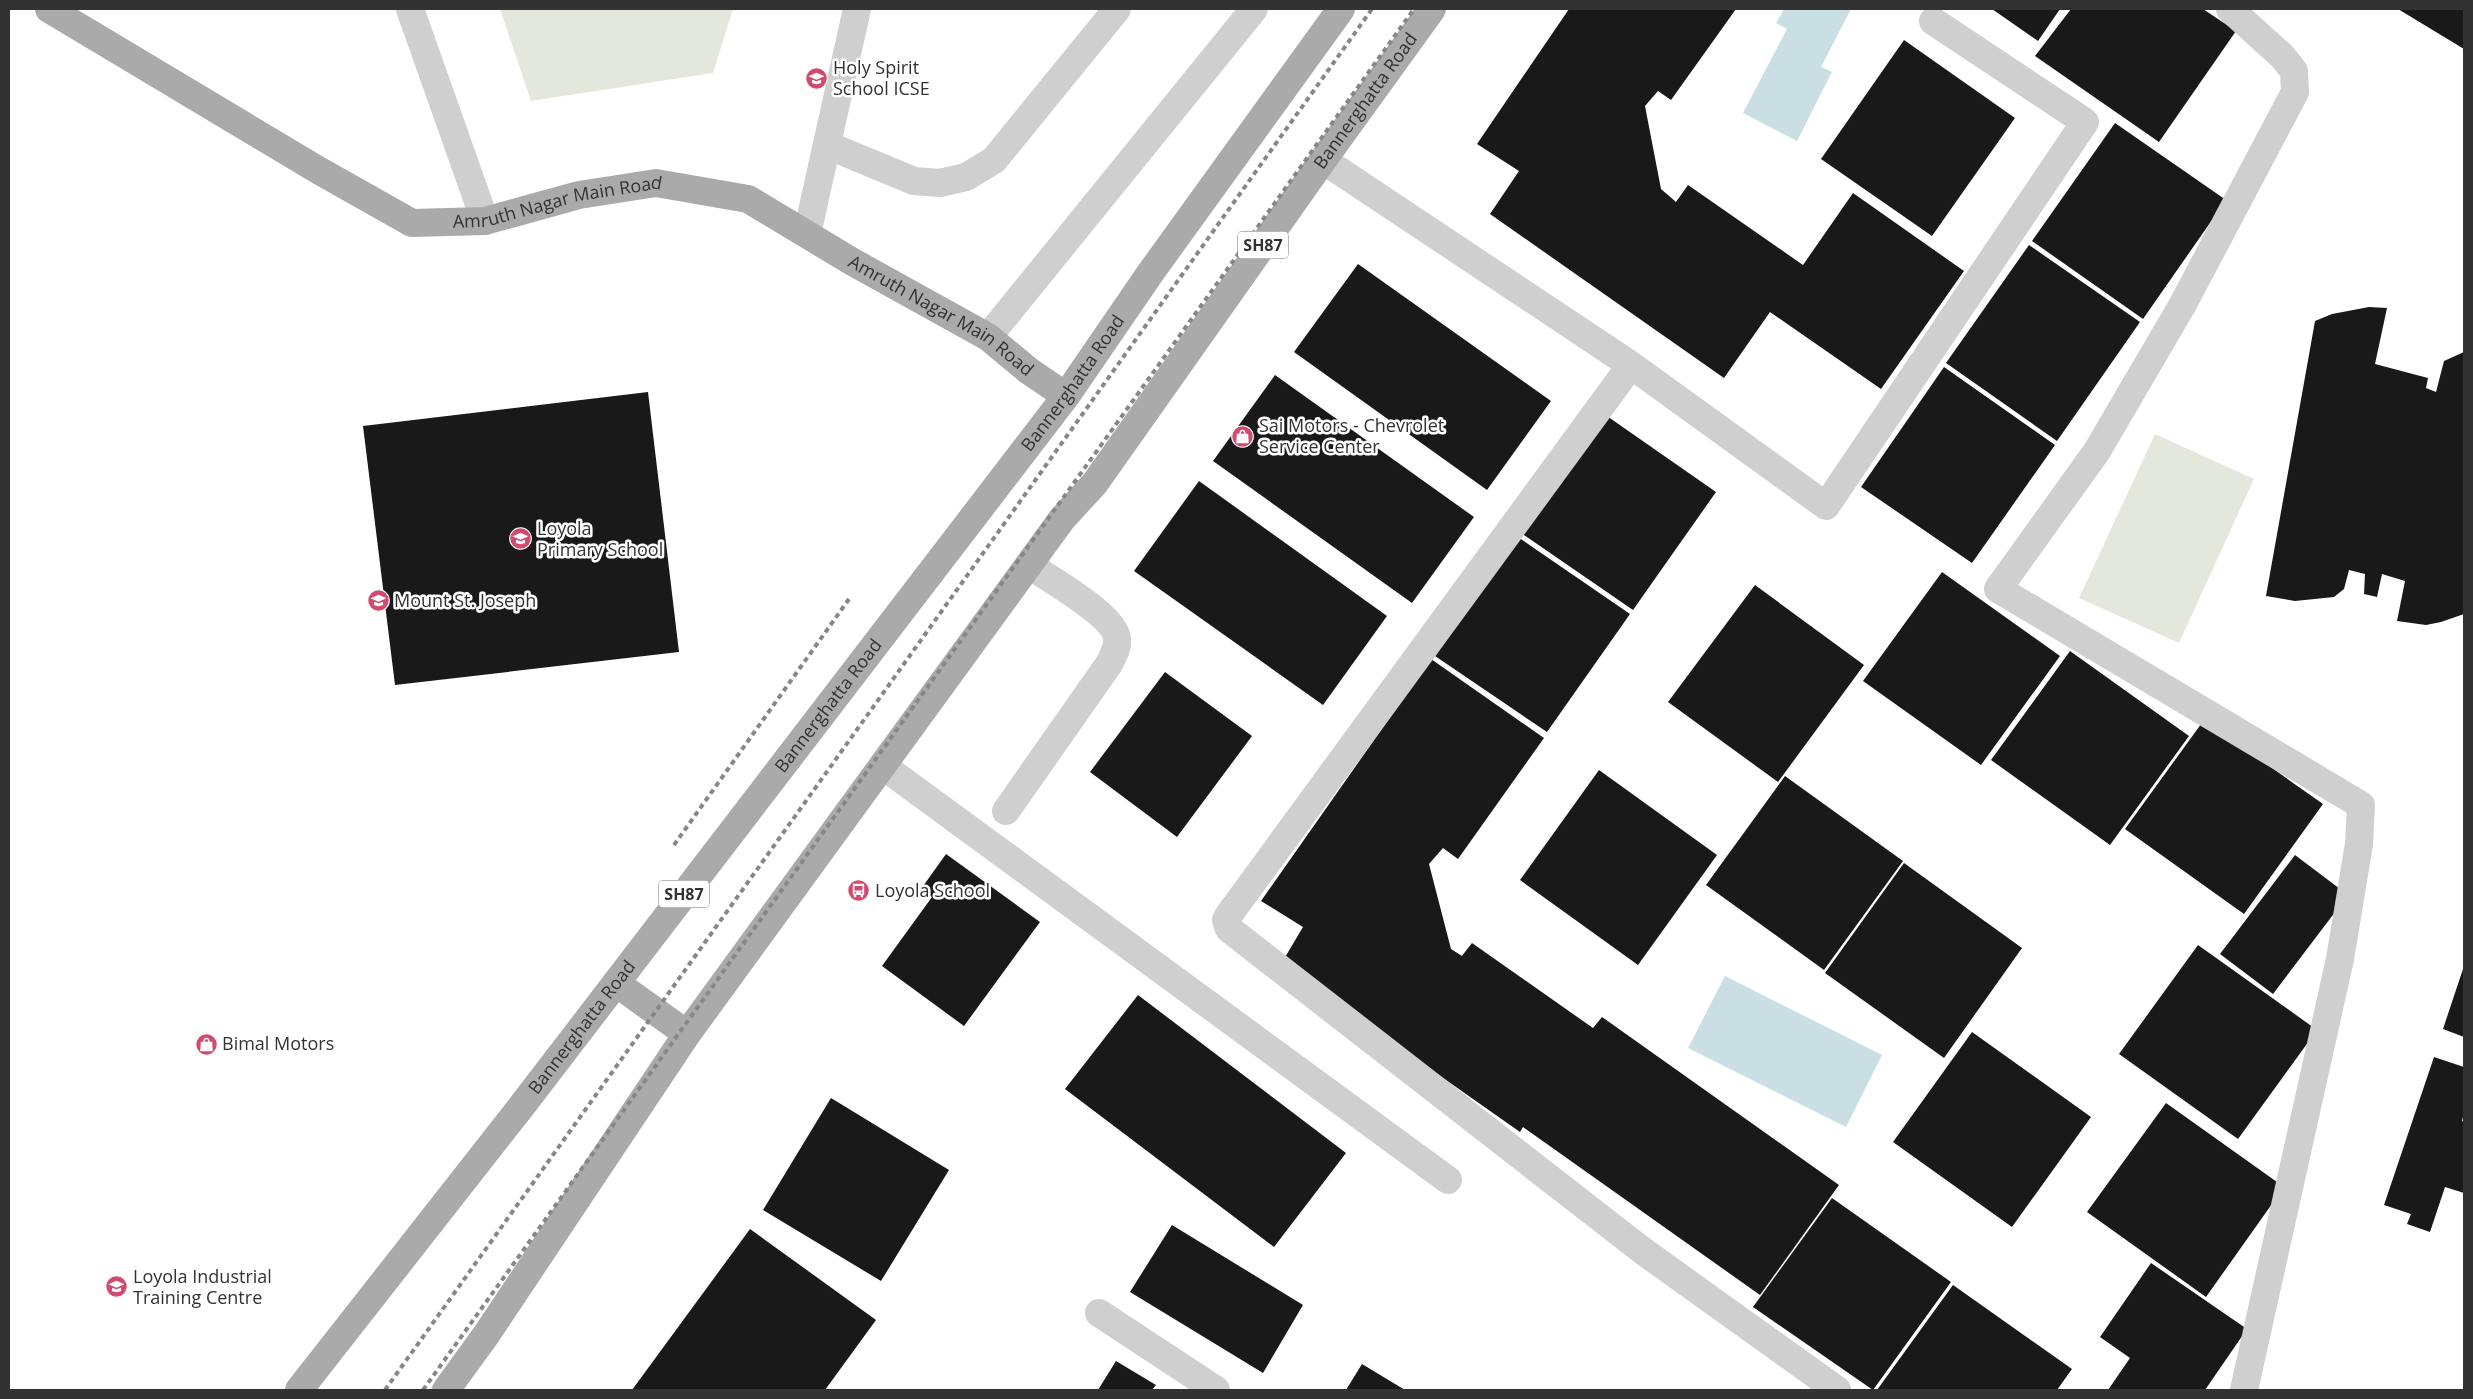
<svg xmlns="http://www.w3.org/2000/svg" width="2473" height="1399" font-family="'Open Sans',sans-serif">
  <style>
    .green { fill: #e4e8dc }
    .water { fill: #c9dfe4 }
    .building { fill: #191919 }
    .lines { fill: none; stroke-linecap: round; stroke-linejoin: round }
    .minor { stroke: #cfcfcf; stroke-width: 28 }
    .major { stroke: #aaa; stroke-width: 28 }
    .rail { stroke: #878787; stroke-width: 4; stroke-dasharray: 5 4; stroke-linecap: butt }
    .labels { text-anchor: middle; stroke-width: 5; stroke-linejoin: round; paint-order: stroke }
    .shield { fill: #fff; stroke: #707070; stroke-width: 1 }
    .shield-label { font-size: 16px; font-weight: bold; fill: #323232 }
    .poi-label { font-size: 18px; fill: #323232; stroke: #fff; text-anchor: start }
    .street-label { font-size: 18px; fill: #323232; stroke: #fff }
  </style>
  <rect width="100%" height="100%" fill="#fff"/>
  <path class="green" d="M500 9H733L713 73 531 101Z
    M2155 434 2254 479 2179 643 2079 598Z"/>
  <path class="water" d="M1784 9H1851L1821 67 1832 72 1797 141 1743 113 1787 29 1776 23Z
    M1725 976 1882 1055 1846 1127 1688 1048Z"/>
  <path class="building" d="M1569 9H1736L1671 100 1658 91 1645 106 1661 189 1676 202 1688 185 1803 265 1853 193 1964 271 1881 389 1770 312 1724 378 1490 214 1519 171 1477 144Z
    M1992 9H2060L2038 41Z
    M2071 9H2203L2236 31 2159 142 2035 56Z
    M2398 9H2464V49Z
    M1904 40 2015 118 1932 236 1821 159Z
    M2115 123 2226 200 2143 319 2032 241Z
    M2029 245 2140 322 2057 441 1946 363Z
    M1358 264 1551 401 1487 490 1294 352Z
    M2369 307 2387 308 2375 364 2428 378 2426 388 2436 392 2444 361 2464 352V614L2441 622 2426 625 2397 621 2405 581 2382 574 2377 597 2364 594 2365 574 2349 570 2344 589 2334 597 2295 601 2266 596 2315 321 2332 314Z
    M1944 367 2055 445 1972 563 1861 487Z
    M1275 375 1474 517 1412 603 1213 461Z
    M648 392 679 652 395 685 363 426Z
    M1604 414 1716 492 1633 610 1521 533Z
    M1199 481 1387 616 1323 705 1134 571Z
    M1518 537 1630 614 1547 732 1435 656Z
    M1942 572 2060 656 1981 765 1863 681Z
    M1755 585 1864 665 1778 782 1668 702Z
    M2070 651 2189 736 2110 845 1991 760Z
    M1431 659 1544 738 1458 859 1443 848 1429 864 1451 949 1462 956 1458 961 1472 943 1593 1028 1602 1017 1839 1185 1760 1295 1523 1127 1520 1132 1281 964 1303 927 1261 901Z
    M1165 672 1252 736 1177 837 1090 772Z
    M2204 720 2323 804 2244 914 2125 829Z
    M1599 770 1717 855 1638 965 1520 880Z
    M1785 776 1903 861 1824 970 1706 885Z
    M946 854 1040 922 964 1026 882 966 932 897 921 889Z
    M2295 855 2348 895 2273 994 2220 954Z
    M1904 863 2022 948 1944 1058 1825 973Z
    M2198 945 2317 1030 2238 1139 2119 1054Z
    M2464 966V1037L2443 1029Z
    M1138 995 1346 1153 1274 1247 1065 1089Z
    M1972 1032 2091 1117 2012 1227 1893 1142Z
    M2434 1057 2464 1067V1113L2462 1121 2464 1122V1193L2445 1187 2430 1232 2407 1224 2411 1214 2384 1205Z
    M831 1098 949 1170 881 1281 763 1210Z
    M2166 1103 2284 1187 2206 1297 2087 1212Z
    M1832 1198 1951 1282 1873 1390 1753 1307Z
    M1172 1225 1303 1305 1263 1373 1130 1292Z
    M750 1229 876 1320 825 1390H632Z
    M2151 1263 2247 1329 2205 1390H2108L2130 1358 2100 1337Z
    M1953 1285 2072 1369 2057 1390H1877Z
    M1116 1361 1156 1385 1152 1390H1098Z
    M1362 1364 1405 1390H1346Z"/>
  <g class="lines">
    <path class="minor" d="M410 9 485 221
      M2230 9 2282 56 2294 71 2295 92 2183 304 2097 451 1998 589 2361 805 2359 844 2340 959 2244 1390
      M827 145 914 181 940 183 966 177 994 160 1117 9
      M1323 160 1631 365 1826 506 2085 122 1933 21
      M807 234 857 9
      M988 337 1254 9
      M1631 365 1228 916 1226 920 1229 929 1643 1251 1837 1390
      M883 766 1448 1180
      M1006 811 1109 664C1113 656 1118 648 1117 639 1116 616 1048 578 1029 565
      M1099 1313 1216 1390"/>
    <g class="major">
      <path id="s1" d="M49 9 318 170 412 223 485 221 579 195 656 183 748 199 851 261 988 337 1029 371 1066 396"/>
      <path d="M616 983 687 1034"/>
      <path id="s2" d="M299 1390 524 1103 1066 396 1151 272 1341 9"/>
      <path id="s3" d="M446 1390 486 1335 687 1034 1062 519 1095 483 1323 160 1432 9"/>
    </g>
    <path class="rail" d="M674 845 849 599
      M385 1390 1372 9
      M423 1390 1414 9"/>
  </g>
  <defs>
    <symbol id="school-disc" viewBox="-11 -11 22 22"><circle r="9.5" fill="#d44a6e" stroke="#fff"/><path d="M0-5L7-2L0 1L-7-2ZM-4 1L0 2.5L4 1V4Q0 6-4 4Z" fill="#fff"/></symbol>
    <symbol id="shop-disc" viewBox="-11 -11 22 22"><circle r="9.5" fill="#d44a6e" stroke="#fff"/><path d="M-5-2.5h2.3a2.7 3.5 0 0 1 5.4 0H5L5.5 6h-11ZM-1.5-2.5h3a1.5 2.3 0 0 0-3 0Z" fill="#fff"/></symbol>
    <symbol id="bus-disc" viewBox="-11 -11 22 22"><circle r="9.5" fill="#d44a6e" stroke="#fff"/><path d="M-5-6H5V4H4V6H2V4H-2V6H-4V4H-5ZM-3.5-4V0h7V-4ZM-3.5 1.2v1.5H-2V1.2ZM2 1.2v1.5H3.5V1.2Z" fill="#fff"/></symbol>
    <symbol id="university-disc" viewBox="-11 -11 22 22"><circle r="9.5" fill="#d44a6e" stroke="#fff"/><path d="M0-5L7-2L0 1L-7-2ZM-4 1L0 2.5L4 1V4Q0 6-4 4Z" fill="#fff"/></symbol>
  </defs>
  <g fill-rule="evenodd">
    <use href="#school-disc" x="804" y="66" width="25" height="25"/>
    <use href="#shop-disc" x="1230" y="424" width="25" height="25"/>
    <use href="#school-disc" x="508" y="526" width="25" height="25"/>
    <use href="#school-disc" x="366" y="588" width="25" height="25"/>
    <use href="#bus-disc" x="846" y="878" width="25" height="25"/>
    <use href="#shop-disc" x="194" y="1032" width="25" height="25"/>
    <use href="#university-disc" x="104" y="1274" width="25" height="25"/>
  </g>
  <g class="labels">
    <g class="shield">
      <rect x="1238" y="231.5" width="50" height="27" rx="4"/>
      <rect x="659" y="880.5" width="50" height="27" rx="4"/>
    </g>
    <g class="shield-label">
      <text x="1263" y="251">SH87</text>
      <text x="684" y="900">SH87</text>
    </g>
    <g class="poi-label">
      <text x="833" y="74">Holy Spirit<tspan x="833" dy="21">School ICSE</tspan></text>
      <text x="1259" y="432">Sai Motors - Chevrolet<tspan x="1259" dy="21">Service Center</tspan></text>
      <text x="537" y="535">Loyola<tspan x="537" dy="21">Primary School</tspan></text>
      <text x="394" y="607">Mount St. Joseph</text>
      <text x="875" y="897">Loyola School</text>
      <text x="222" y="1050">Bimal Motors</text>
      <text x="133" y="1283">Loyola Industrial<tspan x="133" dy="21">Training Centre</tspan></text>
    </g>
    <g class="street-label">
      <text dy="6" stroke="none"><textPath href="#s3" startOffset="1584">Bannerghatta Road</textPath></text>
      <text dy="6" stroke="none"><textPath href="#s1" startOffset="569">Amruth Nagar Main Road</textPath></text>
      <text dy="6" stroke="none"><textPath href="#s1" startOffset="989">Amruth Nagar Main Road</textPath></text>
      <text dy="6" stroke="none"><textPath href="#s2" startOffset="1270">Bannerghatta Road</textPath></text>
      <text dy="6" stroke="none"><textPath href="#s2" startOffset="865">Bannerghatta Road</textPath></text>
      <text dy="6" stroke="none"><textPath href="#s2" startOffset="460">Bannerghatta Road</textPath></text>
    </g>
  </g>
  <rect width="2473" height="1399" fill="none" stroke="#323232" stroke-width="20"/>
</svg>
